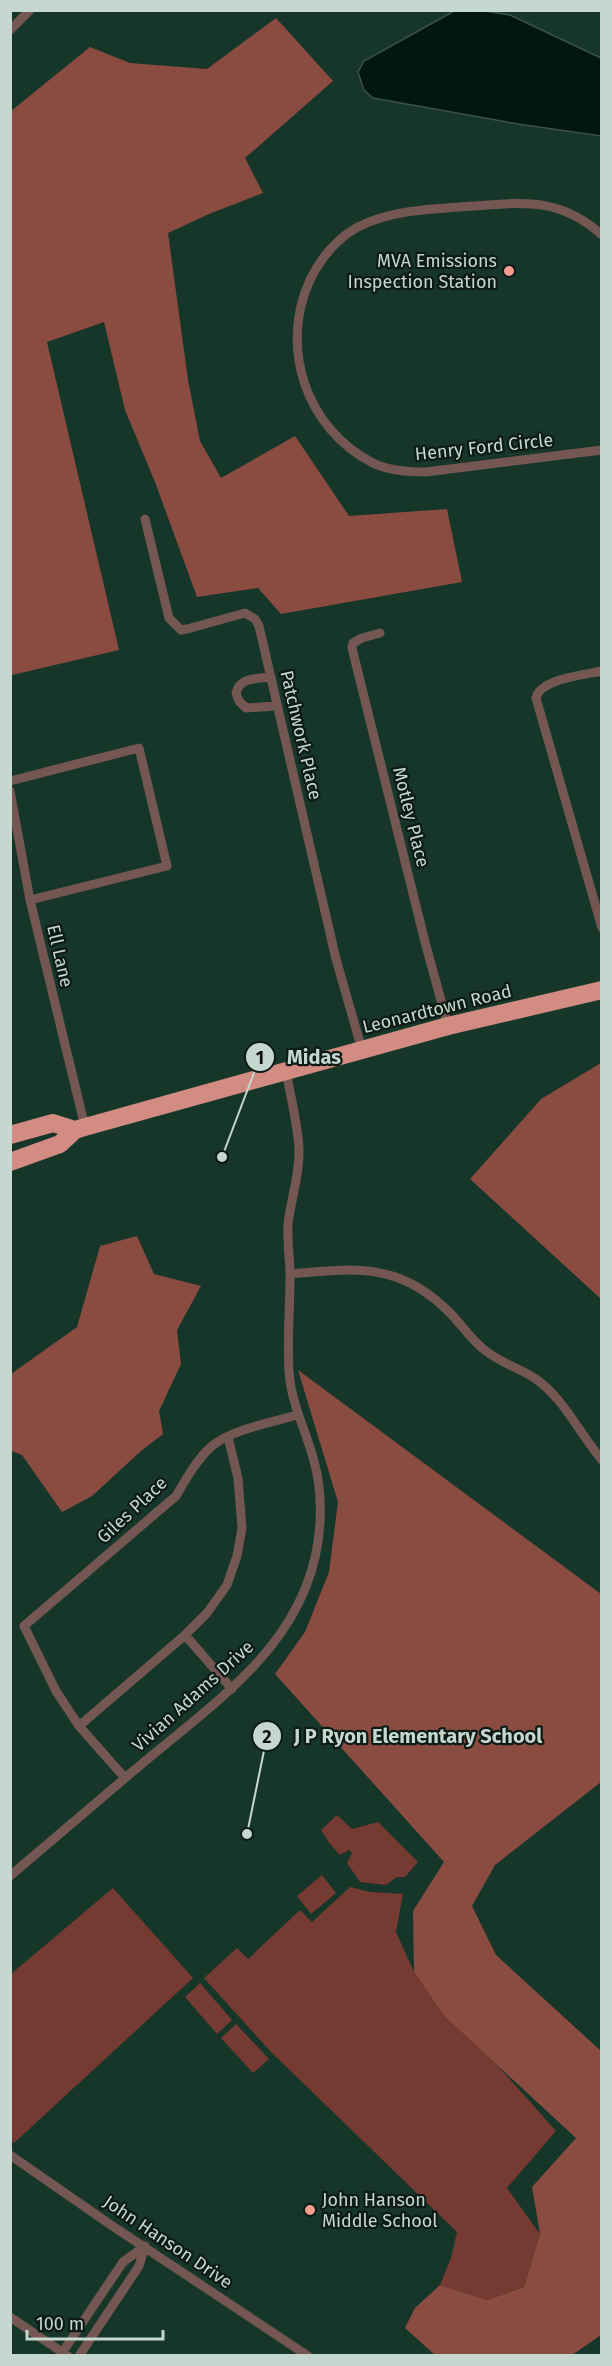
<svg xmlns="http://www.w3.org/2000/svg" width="612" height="2366" font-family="'Fira Sans',sans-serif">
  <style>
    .green { fill: #753a31 }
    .forest { fill: #8a4b41 }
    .water { fill: #01180f; stroke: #3c5149; stroke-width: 1.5 }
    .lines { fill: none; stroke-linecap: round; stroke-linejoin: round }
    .street { stroke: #745752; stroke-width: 9 }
    .highway { stroke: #d28c81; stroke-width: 18 }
    .poi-dot { fill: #f59d8e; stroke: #0d1a15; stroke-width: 2 }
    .labels { text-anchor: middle; stroke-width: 4.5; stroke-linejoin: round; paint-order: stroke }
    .poi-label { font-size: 18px; fill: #c6d7cf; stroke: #0d1a15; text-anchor: end }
    .street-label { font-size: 18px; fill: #c6d7cf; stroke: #0d1a15 }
    .leader { fill: none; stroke: #c6d7cf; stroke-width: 2 }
    .callout-dot { fill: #c6d7cf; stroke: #0d1a15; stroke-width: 2 }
    .mark-label { font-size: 18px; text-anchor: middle; font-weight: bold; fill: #111 }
    .callout-label { font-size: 20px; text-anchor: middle; font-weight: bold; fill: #c6d7cf; stroke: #0d1a15; stroke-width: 4.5; stroke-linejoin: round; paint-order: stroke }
  </style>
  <rect width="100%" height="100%" fill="#17362a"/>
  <path class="green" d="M337 1815 352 1829 378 1822 418 1862 405 1877H397L386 1885 360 1882 347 1863 352 1853 349 1850 340 1855 330 1844 321 1830Z
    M322 1875 336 1893 311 1914 297 1896Z
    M350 1887 370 1892 403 1894 396 1932 414 1972 444 2016 497 2065 556 2131 507 2188 540 2234 524 2287 487 2300 440 2285 451 2258 457 2232 271 2052 204 1978 237 1948 248 1959 300 1910 312 1922Z
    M113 1888 193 1978 14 2143 10 2140 11 1974Z
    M200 1983 232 2020 217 2034 185 1997Z
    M236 2024 269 2059 253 2073 221 2038Z"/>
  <path class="forest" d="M276 18 333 81 245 158 263 193 209 214 168 233 188 380 200 441 221 478 295 436 349 516 447 509 462 582 281 614 258 588 197 597 155 482 125 410 104 322 47 342 119 650 12 675 11 111 90 47 130 63 207 69Z
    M601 1063V1299L470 1179 541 1099Z
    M137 1236 154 1274 201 1286 177 1330 181 1364 159 1411 163 1434 141 1451 92 1496 62 1512 22 1455 11 1451V1374L77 1327 100 1246Z
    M298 1370 601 1594V1782L495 1865 472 1906 496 1955 601 2051V2335L572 2355H435L405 2328 415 2308 440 2285 487 2300 524 2287 540 2234 532 2187 576 2138 444 2016 414 1972 413 1911 444 1862 275 1674 305 1632 329 1572 338 1502Z"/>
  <path class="water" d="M454 11H485L510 15 601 58V136L518 124 373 98 364 90 358 72 364 61Z"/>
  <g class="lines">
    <path class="street" d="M10 30 30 10
      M602 235C561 198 525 202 474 206 435 209 393 209 358 227 337 238 320 259 310 280 279 347 306 429 373 463 389 471 408 472 426 472L602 450
      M145 519 169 618 181 630 187 629 245 613 255 619 259 626 336 959 362 1050
      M380 633 362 638 353 643 352 648 425 942 448 1026
      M602 671C584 675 540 679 536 698L602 928
      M270 677C256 679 240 677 236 693L239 701 246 708 277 706
      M10 781 139 748 167 866 30 900
      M10 791 30 900 85 1127
      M290 1274C356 1268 400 1262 450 1313 461 1324 469 1337 481 1347 497 1362 518 1367 536 1379 565 1400 579 1433 602 1460
      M185 1635 232 1689
      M79 1726 185 1635 207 1613 227 1585 237 1556 242 1528 238 1478 228 1437
      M125 1778 79 1726 56 1691 24 1626 176 1496C186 1479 197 1459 212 1446 231 1430 273 1422 297 1415
      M10 1876C55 1838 99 1800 144 1762 223 1696 314 1636 320 1522 321 1502 320 1482 314 1461 306 1430 291 1404 289 1371 287 1339 290 1308 290 1276 290 1259 287 1241 288 1224 291 1198 300 1175 299 1149 298 1125 290 1095 286 1070
      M10 2155 111 2225 308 2356
      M10 2317 68 2356
      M60 2356 123 2262 145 2246 139 2266 79 2356"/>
    <path class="highway" d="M10 1135 53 1123 75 1130
      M10 1162 60 1144 75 1130 85 1127 448 1026 602 990"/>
  </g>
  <g class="poi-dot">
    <circle cx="509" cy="271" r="6"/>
    <circle cx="310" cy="2210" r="6"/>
  </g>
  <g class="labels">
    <g class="poi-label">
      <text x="497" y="267">MVA Emissions<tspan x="497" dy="21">Inspection Station</tspan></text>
      <text x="322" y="2206" text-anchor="start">John Hanson<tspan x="322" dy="21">Middle School</tspan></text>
    </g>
    <g class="street-label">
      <text transform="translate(484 447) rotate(-6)" y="6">Henry Ford Circle</text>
      <text transform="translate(301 735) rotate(77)" y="6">Patchwork Place</text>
      <text transform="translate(411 817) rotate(76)" y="6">Motley Place</text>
      <text transform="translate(60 956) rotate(77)" y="6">Ell Lane</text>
      <text transform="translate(437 1009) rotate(-14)" y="6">Leonardtown Road</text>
      <text transform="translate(132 1510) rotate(-43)" y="6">Giles Place</text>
      <text transform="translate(193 1696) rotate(-42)" y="6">Vivian Adams Drive</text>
      <text transform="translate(168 2242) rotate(34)" y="6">John Hanson Drive</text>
    </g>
  </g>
  <path class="leader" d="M222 1157L260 1057M247 1834L267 1736"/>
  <g class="callout-dot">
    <circle cx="222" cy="1157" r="6"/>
    <circle cx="247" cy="1834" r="6"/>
    <circle cx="260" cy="1057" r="15"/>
    <circle cx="267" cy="1736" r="15"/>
  </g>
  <g class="mark-label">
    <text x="260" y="1064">1</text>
    <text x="267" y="1743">2</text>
  </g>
  <g class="callout-label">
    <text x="314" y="1064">Midas</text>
    <text x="418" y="1743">J P Ryon Elementary School</text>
  </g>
  <rect width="612" height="2366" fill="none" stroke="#c6d7cf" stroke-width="24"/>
  <path d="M27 2330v9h136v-9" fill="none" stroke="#c6d7cf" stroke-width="3"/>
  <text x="36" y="2330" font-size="18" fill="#c6d7cf" stroke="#0d1a15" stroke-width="4.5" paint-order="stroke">100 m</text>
</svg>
